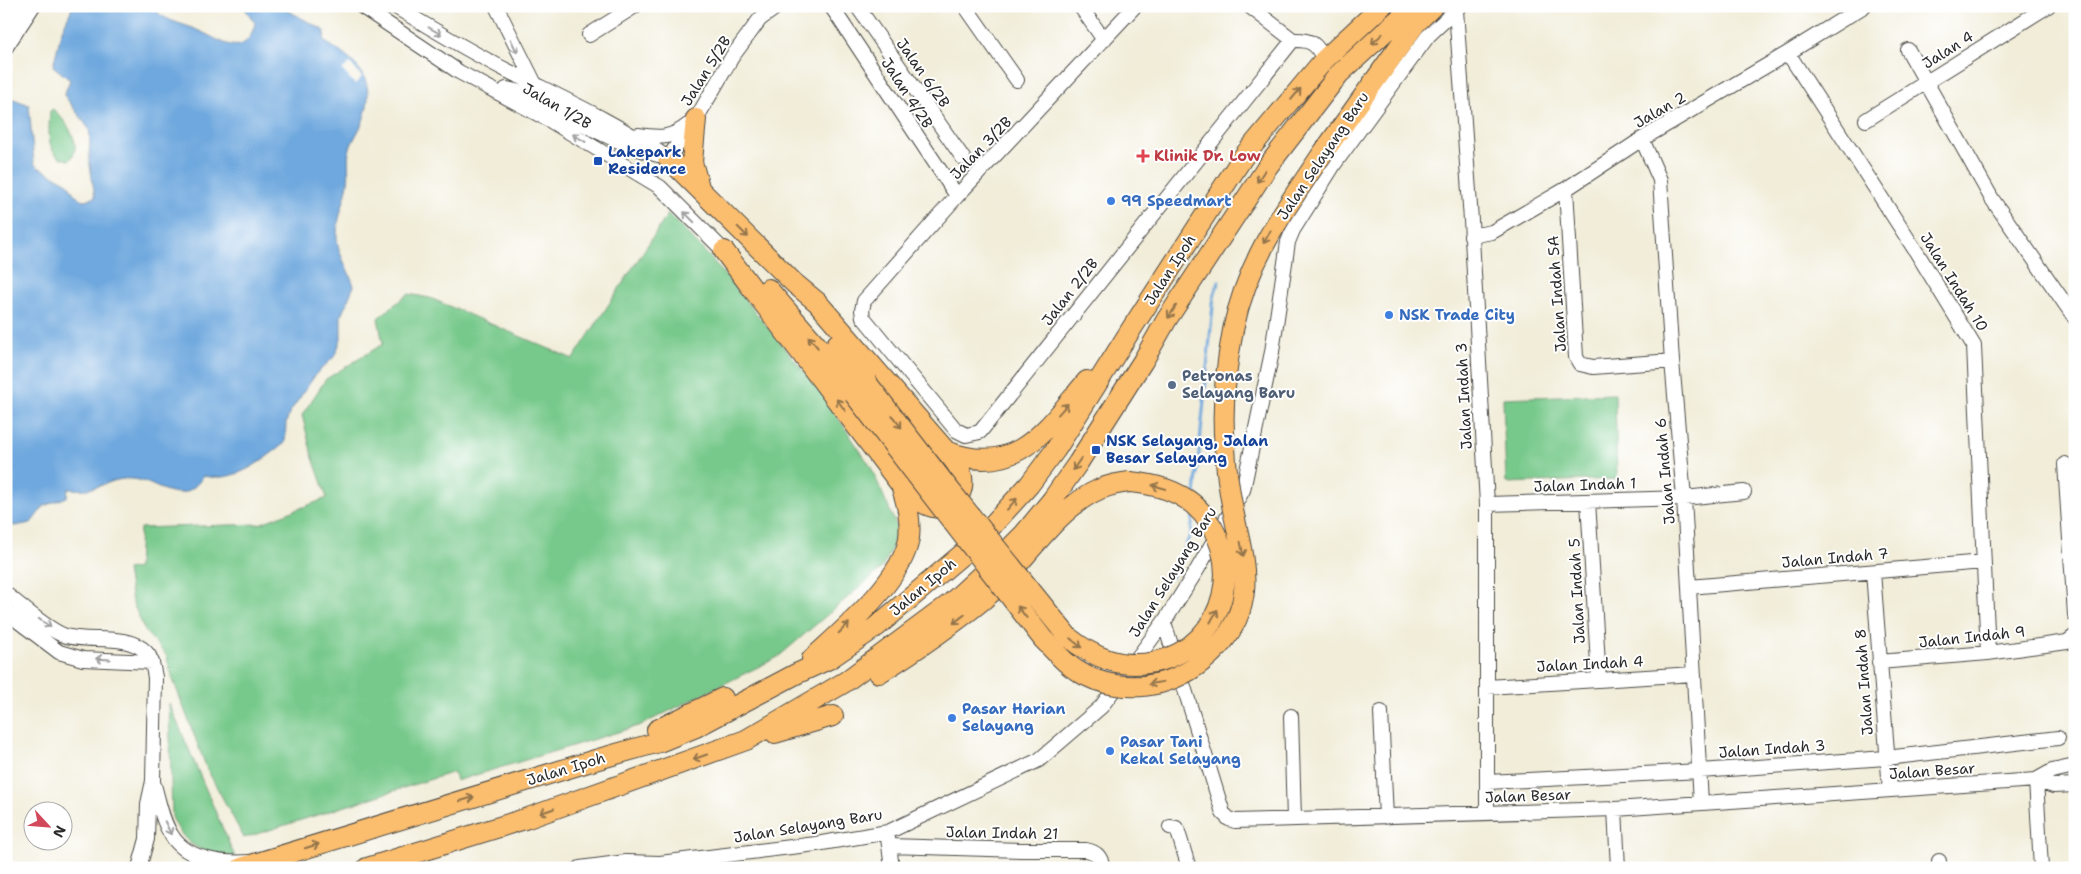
<svg xmlns="http://www.w3.org/2000/svg" width="2081" height="874" font-family="'Shantell Sans',sans-serif">
  <style>
    .green { fill: #77c98b; stroke: #517a5b }
    .water { fill: #6ea8de; stroke: #4c6a84 }
    .pier { fill: #f1edd9 }
    .lines { fill: none; stroke-linecap: round; stroke-linejoin: round }
    .stream { stroke: #6ea8de; stroke-width: 3 }
    .minor-casing { stroke: #494845; stroke-width: 16 }
    .highway-casing { stroke: #494845; stroke-width: 22 }
    .minor { stroke: #fff; stroke-width: 14 }
    .highway { stroke: #fbbd6e; stroke-width: 20 }
    .highway-bridge-casing { stroke: #494845; stroke-width: 22; stroke-linecap: butt }
    .highway-bridge { stroke: #fbbd6e; stroke-width: 20 }
    .oneway { stroke: #a0a0a0 }
    .oneway2 { stroke: #93744c }
    .health-dot { fill: #e0444e; stroke: #fff; stroke-width: 2 }
    .transit-dot { fill: #1a4fb4; stroke: #fff; stroke-width: 2 }
    .shop-dot { fill: #3f7fe0; stroke: #fff; stroke-width: 2 }
    .service-dot { fill: #5c6f8a; stroke: #fff; stroke-width: 2 }
    .labels { text-anchor: middle; stroke-width: 4; stroke-linejoin: round; paint-order: stroke }
    .street-label { font-size: 15px; fill: #2b2b2b; stroke: #fff }
    .transit-label { font-size: 15px; font-weight: bold; fill: #164399; stroke: #fff; text-anchor: start }
    .health-label { font-size: 15px; font-weight: bold; fill: #be3a42; stroke: #fff; text-anchor: start }
    .shop-label { font-size: 15px; font-weight: bold; fill: #366cbe; stroke: #fff; text-anchor: start }
    .service-label { font-size: 15px; font-weight: bold; fill: #4e5e75; stroke: #fff; text-anchor: start }
  </style>
  <rect width="100%" height="100%" fill="#fff"/>
  <filter id="ink" filterUnits="userSpaceOnUse"><feTurbulence type="fractalNoise" baseFrequency=".02" numOctaves="2"/><feDisplacementMap in="SourceGraphic" scale="10" xChannelSelector="R" yChannelSelector="G"/><feConvolveMatrix kernelMatrix="1 2 1 2 8 2 1 2 1" color-interpolation-filters="sRGB"/></filter>
  <filter id="wash" filterUnits="userSpaceOnUse"><feTurbulence type="fractalNoise" baseFrequency=".0096" numOctaves="4" result="noise"/><feDisplacementMap in="SourceGraphic" scale="20" xChannelSelector="R" yChannelSelector="G"/><feGaussianBlur stdDeviation="1.12" result="paint"/><feColorMatrix in="noise" values="0 0 0 0 0 0 0 0 0 0 0 0 0 0 0 0 0 1.4 0 .05"/><feComposite in="paint" operator="in"/></filter>
  <g filter="url(#wash)">
    <rect width="100%" height="100%" fill="#f1edd9"/>
    <path class="green" d="M53 109C66 121 84 144 70 160 44 158 49 130 50 111Z
      M668 214 709 256 820 391 871 467 897 527 892 548 882 568 778 657 641 725 456 781 454 772 244 838 207 769 172 677 166 655 145 631 132 601 127 570 138 568 140 528 259 524 327 498 312 455 302 415 326 379 383 344 378 318 408 294 430 298 573 359Z
      M1615 394 1617 479 1506 483 1503 398Z
      M169 703 235 857C202 852 187 850 172 817Z"/>
    <path class="water" d="M73 6H157L158 13C169 22 185 24 197 30 220 39 245 63 255 23L243 6H280L325 31 324 41C358 63 378 78 363 121 360 130 353 139 350 148 346 159 350 172 348 183 345 202 336 220 337 239 338 254 350 272 354 286L341 316V339L335 356 316 374 290 412 286 423 285 443C260 462 236 483 203 476 199 484 188 494 179 493 162 493 149 480 132 479 115 477 103 487 87 489 81 490 74 489 68 489L67 497 44 506 31 523 15 526 6 524V96L29 105 34 163 38 167 68 183 73 192 82 201 95 197 89 159 90 137 89 129 64 95 70 80 53 66 62 30Z"/>
    <path class="pier" d="M350 63 362 77 355 84 342 70Z"/>
    <g class="lines">
      <path class="stream" d="M1195 495 1214 295 1219 281
        M1172 577 1191 533 1193 516"/>
    </g>
  </g>
  <g filter="url(#ink)">
    <g class="lines">
      <defs>
        <path id="minor" d="M361 6 459 72 549 120 660 187 724 251
          M394 6C432 29 470 52 510 72 564 99 618 124 668 158
          M496 6 535 84
          M831 6 957 196
          M857 6 963 158
          M965 6 1017 80
          M1080 6 1104 40
          M1135 6 957 196 864 301 862 310 863 317 956 430 966 435 980 432 1293 40
          M1249 6 1293 40
          M1456 10 1471 220 1487 504V813
          M6 23 17 6
          M589 35 635 6
          M1293 40C1311 39 1317 44 1324 60
          M6 47 33 6
          M1908 50 1992 199 2075 318
          M1788 53 1917 253 1974 346 1988 653
          M506 89C523 91 540 102 555 110 589 127 621 145 658 155
          M1866 120 2048 6
          M638 135C659 138 671 139 688 125
          M1642 139 1660 180 1672 361 1684 498 1701 803
          M668 158 696 119 732 57 760 19 778 6
          M1566 189 1576 357 1580 364 1593 367 1672 361
          M1471 236 1492 232 1566 189 1642 139 1788 53 1864 6
          M2065 464 2075 615
          M1588 501 1599 680
          M1487 504 1684 498 1744 492
          M1873 572 1890 790
          M1689 587 1983 562
          M6 594C23 607 44 627 63 635 88 644 126 632 146 652 153 659 153 669 155 677L153 781 148 804 147 839 139 868
          M6 612 59 652 83 659 152 662
          M1164 622 1223 813 1229 819 1235 821 1615 809 2036 780 2053 786 2075 785
          M1879 662 1988 653 2067 642 2075 636
          M1487 687 1694 674
          M1381 712 1386 817
          M1291 716 1294 819
          M2036 780 2041 868
          M2036 780 2052 771 2075 766
          M1487 782 1700 771 1886 758 2058 738
          M154 785C159 802 162 821 172 836 187 860 224 864 250 862
          M1615 809 1618 868
          M1170 827 1176 828 1178 832 1189 868
          M888 838 892 868
          M889 846 1022 850H1086C1097 852 1101 857 1103 868
          M1939 861V868
          M580 868 626 862 660 863 816 844 888 832 1039 760 1101 707 1164 622 1197 570 1243 490 1272 352 1288 242 1293 230 1335 163 1428 36 1460 6"/>
        <path id="highway" d="M696 119 692 162 699 187
          M1323 153 1416 23 1433 6
          M668 158 794 283 817 302 946 451C1017 479 1046 429 1087 381
          M724 251 901 485C907 503 911 519 909 538 903 580 842 631 812 659
          M768 289 819 348 854 394
          M837 344 867 383
          M902 485C911 494 921 504 933 507 953 513 967 491 961 473 958 464 952 458 946 451
          M879 673C916 650 951 626 985 598 1023 566 1054 509 1100 489 1110 485 1120 483 1130 482
          M657 730 723 698
          M775 733 833 716
          M241 868 595 760 659 742 696 727 796 674 829 659 876 627 978 541 1029 485 1056 449 1132 328 1243 157 1324 60 1382 6
          M367 868 528 818 746 740 845 682 951 603 1005 553 1024 534 1052 500 1078 463 1143 361 1167 319 1268 166 1339 74 1413 6"/>
      </defs>
      <use href="#minor" class="minor-casing"/>
      <use href="#highway" class="highway-casing"/>
      <use href="#minor" class="minor"/>
      <use href="#highway" class="highway"/>
      <defs>
        <path id="highway-bridge" d="M867 383 945 484 1068 637C1094 658 1121 669 1155 662 1228 646 1249 553 1193 504 1175 489 1153 484 1130 482
          M854 394 1043 639C1053 649 1063 662 1076 670 1100 686 1132 690 1160 683 1183 677 1200 666 1217 648 1258 604 1244 563 1233 510 1229 490 1226 468 1225 447 1221 408 1226 367 1233 330 1247 261 1284 210 1323 153"/>
      </defs>
      <use href="#highway-bridge" class="highway-bridge-casing"/>
      <use href="#highway-bridge" class="highway-bridge"/>
    </g>
    <defs><path id="oneway-shaft" d="M-6 0H5M1.5-3L5.5 0L1.5 3" fill="none" stroke-width="1.6" stroke-linecap="round" stroke-linejoin="round" transform="scale(1.25)"/></defs>
    <g class="oneway">
      <use href="#oneway-shaft" transform="translate(435 31) rotate(30)"/>
      <use href="#oneway-shaft" transform="translate(514 46) rotate(64)"/>
      <use href="#oneway-shaft" transform="translate(579 138) rotate(-149)"/>
      <use href="#oneway-shaft" transform="translate(689 217) rotate(-135)"/>
      <use href="#oneway-shaft" transform="translate(45 623) rotate(34)"/>
      <use href="#oneway-shaft" transform="translate(103 659) rotate(-177)"/>
      <use href="#oneway-shaft" transform="translate(168 828) rotate(64)"/>
    </g>
    <g class="oneway2">
      <use href="#oneway-shaft" transform="translate(1377 39) rotate(137)"/>
      <use href="#oneway-shaft" transform="translate(1296 94) rotate(-50)"/>
      <use href="#oneway-shaft" transform="translate(1261 176) rotate(123)"/>
      <use href="#oneway-shaft" transform="translate(743 232) rotate(45)"/>
      <use href="#oneway-shaft" transform="translate(1267 237) rotate(119)"/>
      <use href="#oneway-shaft" transform="translate(1172 312) rotate(123)"/>
      <use href="#oneway-shaft" transform="translate(813 342) rotate(-130)"/>
      <use href="#oneway-shaft" transform="translate(841 405) rotate(-127)"/>
      <use href="#oneway-shaft" transform="translate(1063 409) rotate(-48)"/>
      <use href="#oneway-shaft" transform="translate(897 422) rotate(52)"/>
      <use href="#oneway-shaft" transform="translate(1077 464) rotate(124)"/>
      <use href="#oneway-shaft" transform="translate(1159 487) rotate(-164)"/>
      <use href="#oneway-shaft" transform="translate(1012 504) rotate(-49)"/>
      <use href="#oneway-shaft" transform="translate(1242 549) rotate(79)"/>
      <use href="#oneway-shaft" transform="translate(1022 612) rotate(-128)"/>
      <use href="#oneway-shaft" transform="translate(1214 616) rotate(-61)"/>
      <use href="#oneway-shaft" transform="translate(959 619) rotate(142)"/>
      <use href="#oneway-shaft" transform="translate(844 628) rotate(-45)"/>
      <use href="#oneway-shaft" transform="translate(1076 643) rotate(39)"/>
      <use href="#oneway-shaft" transform="translate(1156 683) rotate(170)"/>
      <use href="#oneway-shaft" transform="translate(700 757) rotate(161)"/>
      <use href="#oneway-shaft" transform="translate(467 799) rotate(-17)"/>
      <use href="#oneway-shaft" transform="translate(547 811) rotate(161)"/>
      <use href="#oneway-shaft" transform="translate(312 846) rotate(-17)"/>
    </g>
  </g>
  <path class="health-dot" d="M1140.5 148.5h5v5h5v5h-5v5h-5v-5h-5v-5h5z"/>
  <g class="transit-dot">
    <rect x="593" y="156" width="10" height="10" rx="2.5"/>
    <rect x="1091" y="445" width="10" height="10" rx="2.5"/>
  </g>
  <g class="shop-dot">
    <circle cx="1111" cy="201" r="5"/>
    <circle cx="1389" cy="315" r="5"/>
    <circle cx="952" cy="718" r="5"/>
    <circle cx="1110" cy="751" r="5"/>
  </g>
  <circle class="service-dot" cx="1172" cy="385" r="5"/>
  <g class="labels">
    <g class="street-label">
      <text transform="translate(1948 50) rotate(-32)" y="5">Jalan 4</text>
      <text transform="translate(706 71) rotate(-58)" y="5">Jalan 5/2B</text>
      <text transform="translate(923 73) rotate(55)" y="5">Jalan 6/2B</text>
      <text transform="translate(907 93) rotate(57)" y="5">Jalan 4/2B</text>
      <text transform="translate(557 106) rotate(30)" y="5">Jalan 1/2B</text>
      <text transform="translate(1660 110) rotate(-30)" y="5">Jalan 2</text>
      <text transform="translate(981 148) rotate(-46)" y="5">Jalan 3/2B</text>
      <text transform="translate(1323 156) rotate(-56)" y="5">Jalan Selayang Baru</text>
      <text transform="translate(1170 270) rotate(-57)" y="5">Jalan Ipoh</text>
      <text transform="translate(1954 282) rotate(58)" y="5">Jalan Indah 10</text>
      <text transform="translate(1070 292) rotate(-52)" y="5">Jalan 2/2B</text>
      <text transform="translate(1557 294) rotate(-94)" y="5">Jalan Indah 5A</text>
      <text transform="translate(1464 396) rotate(-93)" y="5">Jalan Indah 3</text>
      <text transform="translate(1665 471) rotate(-95)" y="5">Jalan Indah 6</text>
      <text transform="translate(1585 485) rotate(-2)" y="5">Jalan Indah 1</text>
      <text transform="translate(1835 558) rotate(-5)" y="5">Jalan Indah 7</text>
      <text transform="translate(1173 572) rotate(-58)" y="5">Jalan Selayang Baru</text>
      <text transform="translate(923 587) rotate(-40)" y="5">Jalan Ipoh</text>
      <text transform="translate(1577 591) rotate(-93)" y="5">Jalan Indah 5</text>
      <text transform="translate(1972 637) rotate(-6)" y="5">Jalan Indah 9</text>
      <text transform="translate(1590 664) rotate(-3)" y="5">Jalan Indah 4</text>
      <text transform="translate(1864 682) rotate(-94)" y="5">Jalan Indah 8</text>
      <text transform="translate(1772 749) rotate(-4)" y="5">Jalan Indah 3</text>
      <text transform="translate(566 769) rotate(-17)" y="5">Jalan Ipoh</text>
      <text transform="translate(1932 771) rotate(-4)" y="5">Jalan Besar</text>
      <text transform="translate(1528 796) rotate(-2)" y="5">Jalan Besar</text>
      <text transform="translate(808 826) rotate(-9)" y="5">Jalan Selayang Baru</text>
      <text transform="translate(1002 833) rotate(1)" y="5">Jalan Indah 21</text>
    </g>
    <g class="transit-label">
      <text x="608" y="157">Lakepark<tspan x="608" dy="17">Residence</tspan></text>
      <text x="1106" y="446">NSK Selayang, Jalan<tspan x="1106" dy="17">Besar Selayang</tspan></text>
    </g>
    <g class="health-label">
      <text x="1154" y="161">Klinik Dr. Low</text>
    </g>
    <g class="shop-label">
      <text x="1121" y="206">99 Speedmart</text>
      <text x="1399" y="320">NSK Trade City</text>
      <text x="962" y="714">Pasar Harian<tspan x="962" dy="17">Selayang</tspan></text>
      <text x="1120" y="747">Pasar Tani<tspan x="1120" dy="17">Kekal Selayang</tspan></text>
    </g>
    <g class="service-label">
      <text x="1182" y="381">Petronas<tspan x="1182" dy="17">Selayang Baru</tspan></text>
    </g>
  </g>
  <rect width="2081" height="874" fill="none" stroke="#fff" stroke-width="25"/>
  <g transform="translate(48 826) rotate(116)"><circle r="24" fill="#ffffff" stroke="#aaaaaa"/>
  <path d="M0-4L9 19L0 12L-9 19Z" fill="#d1495b"/>
  <text y="-8" font-size="14" font-weight="bold" text-anchor="middle" fill="#2b2b2b">N</text>
  </g>
</svg>
